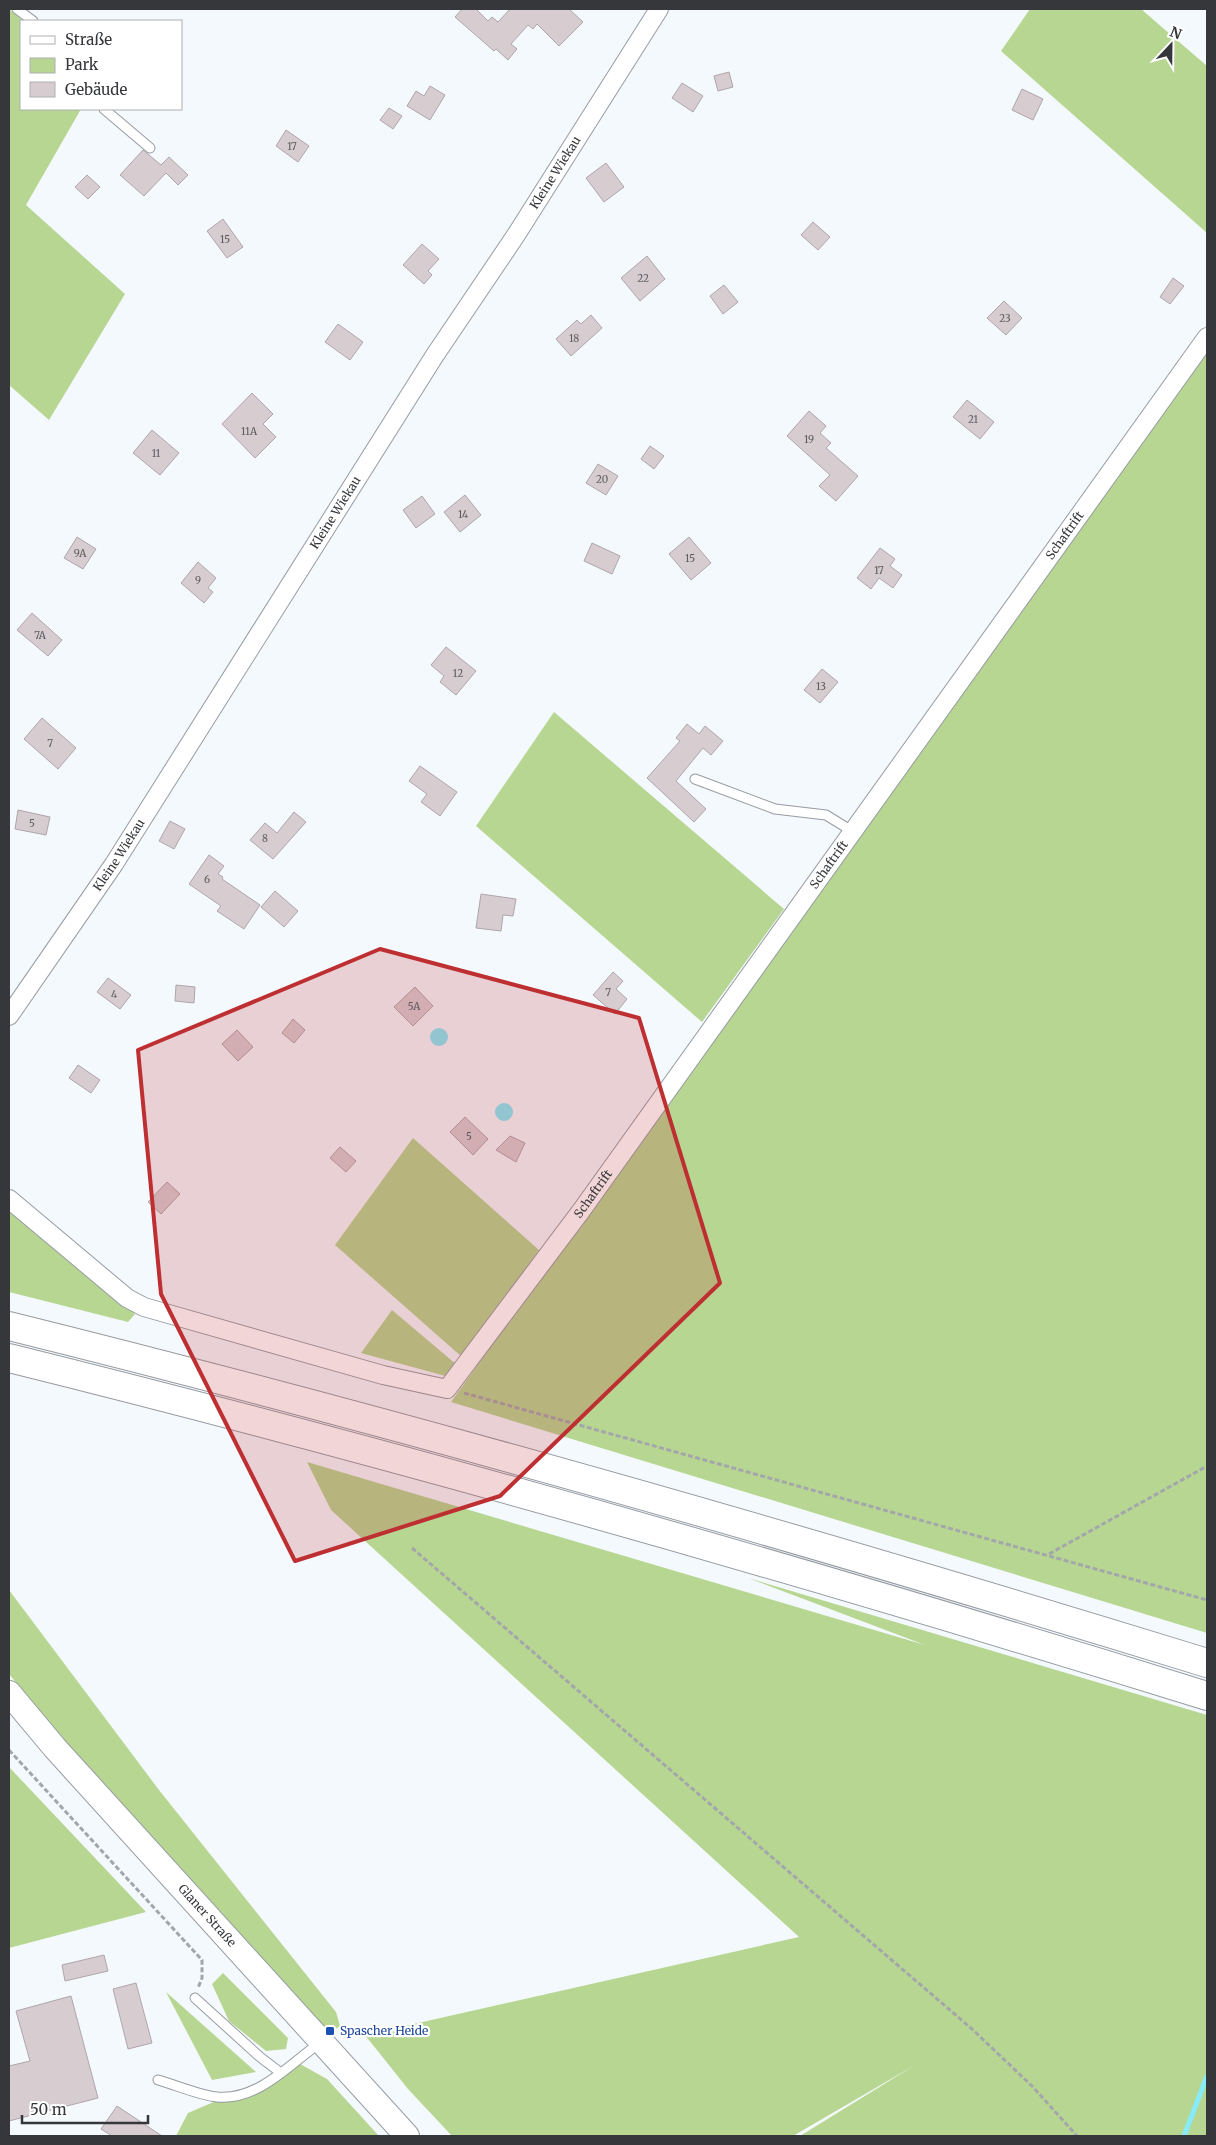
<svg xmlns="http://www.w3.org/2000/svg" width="1216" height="2145" font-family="Merriweather,serif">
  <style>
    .green { fill: #b7d692 }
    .water { fill: #87ebf8 }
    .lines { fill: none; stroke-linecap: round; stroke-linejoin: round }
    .stream { stroke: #87ebf8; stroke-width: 5 }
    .building { fill: #d7cdd1; stroke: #afa5a9 }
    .lane-casing { stroke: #969ca2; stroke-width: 11 }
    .street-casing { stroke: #969ca2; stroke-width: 20 }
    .secondary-casing { stroke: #969ca2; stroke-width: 26 }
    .highway-casing { stroke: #969ca2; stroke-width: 30 }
    .path { stroke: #a3a7ab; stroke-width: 3; stroke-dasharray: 5 2.5; stroke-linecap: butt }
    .lane { stroke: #fff; stroke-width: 9 }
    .street { stroke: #fff; stroke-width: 18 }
    .secondary { stroke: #fff; stroke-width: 24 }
    .highway { stroke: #fff; stroke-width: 28 }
    .marked { fill: #be2f32; fill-opacity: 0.2; stroke: #be2f32; stroke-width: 4; stroke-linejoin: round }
    .transit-dot { fill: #1a4fb4; stroke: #fff; stroke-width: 2 }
    .labels { text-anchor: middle; stroke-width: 4.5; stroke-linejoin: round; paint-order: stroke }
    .number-label { font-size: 10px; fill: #5e5c60 }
    .street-label { font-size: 12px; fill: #35373a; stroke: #fff }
    .transit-label { font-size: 12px; fill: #164399; stroke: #fff; text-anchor: start }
  </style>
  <rect width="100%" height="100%" fill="#f4f9fe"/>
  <path class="green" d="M9 9 23 21 21 109H81L26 205 125 294 49 420 9 385Z
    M1030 9H1141L1207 66V233L1001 51Z
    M1207 349V1633L451 1402Z
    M554 712 784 909 702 1022 476 826Z
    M413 1138 539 1250 462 1357 335 1245Z
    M9 1205 135 1314 128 1322 9 1292Z
    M392 1310 457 1365 449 1377 361 1353Z
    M307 1462 925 1645 748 1578 1207 1715V2136H800L915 2065 793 2136H452L408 2089 365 2035 799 1937 331 1510Z
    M9 1590 159 1790 336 2012 340 2026 334 2030 323 2027 70 1750 9 1674Z
    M9 1767 146 1912 9 1948Z
    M223 1973 288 2038 286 2049 266 2051 229 2021 212 1984Z
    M166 1992 256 2072 212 2080Z
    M300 2064 327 2079 379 2136H176L188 2113 216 2101 241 2098 265 2090Z"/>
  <path class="water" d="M430 1037a9 9 0 1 1 18 0a9 9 0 1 1-18 0Z
    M495 1112a9 9 0 1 1 18 0a9 9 0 1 1-18 0Z"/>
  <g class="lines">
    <path class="stream" d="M1184 2136 1207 2076"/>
  </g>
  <path class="building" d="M462 9H476L488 21 492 17 498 22 510 9H569L583 22 559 46 537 24 533 29 528 25 511 44 517 49 508 60 496 49 494 51 455 17Z
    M729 72 733 87 718 91 714 76Z
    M682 83 703 96 693 112 672 98Z
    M430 86 445 95 430 120 407 106 416 91 424 96Z
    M1022 89 1043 99 1033 120 1012 110Z
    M389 108 402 116 393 129 380 120Z
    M286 130 309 146 298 162 276 146Z
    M143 150 161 165 169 157 188 175 178 185 166 173 144 196 120 175Z
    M606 163 624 187 604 202 586 178Z
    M87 175 100 187 88 199 75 187Z
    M223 219 243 247 227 258 207 231Z
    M813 222 830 237 818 250 801 235Z
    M422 244 439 259 428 271 432 275 424 284 403 265Z
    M647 256 665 279 640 301 621 278Z
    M1173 278 1184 286 1170 304 1160 297Z
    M724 285 738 302 723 314 710 296Z
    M1004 301 1022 318 1006 335 987 318Z
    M591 315 602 328 571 356 556 339 577 320 581 324Z
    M338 324 363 342 350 360 325 342Z
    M252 393 273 414 263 424 276 437 255 458 222 424Z
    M967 400 994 422 980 439 953 417Z
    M809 411 826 426 820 433 831 443 826 448 858 476 836 501 819 486 830 475 787 436Z
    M152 430 179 453 160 475 133 453Z
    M650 446 664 456 654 469 641 459Z
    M598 464 618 476 606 495 586 483Z
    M465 495 481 515 460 532 444 512Z
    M422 496 435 514 416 528 403 510Z
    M77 537 96 549 83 569 64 558Z
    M689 537 711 563 691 580 669 554Z
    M592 543 620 556 612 574 584 561Z
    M880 548 895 559 890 566 902 575 893 588 879 578 871 589 857 578Z
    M198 562 216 578 208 588 213 592 204 603 181 583Z
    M32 613 62 640 48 656 17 630Z
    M446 647 476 671 456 695 440 682 444 676 431 665Z
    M822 669 838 682 820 703 804 690Z
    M42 718 76 748 58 769 24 739Z
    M687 724 699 734 705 726 723 741 711 755 703 748 676 781 706 809 694 822 647 778 680 741 676 738Z
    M420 766 457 792 440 816 421 802 427 794 409 781Z
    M18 810 50 817 46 835 15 829Z
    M294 812 306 822 273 859 250 840 265 823 277 833Z
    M170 821 185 829 174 849 159 841Z
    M209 855 224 866 218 874 223 877 222 879 260 905 244 929 217 911 221 906 189 884Z
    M275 891 298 911 284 927 261 907Z
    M481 894 516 899 513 916 503 915 501 931 476 928Z
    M613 972 623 981 616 989 627 999 615 1014 593 995Z
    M108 978 131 995 120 1009 97 992Z
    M176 985 195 987 194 1003 175 1001Z
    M415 987 433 1006 413 1026 394 1007Z
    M293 1019 305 1030 294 1043 282 1033Z
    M237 1030 253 1047 238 1061 222 1044Z
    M78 1065 100 1080 91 1093 69 1078Z
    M465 1117 488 1139 473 1155 450 1132Z
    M510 1136 525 1143 516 1162 496 1150Z
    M340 1147 356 1161 346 1172 330 1158Z
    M167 1182 180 1194 161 1214 148 1202Z
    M104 1955 108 1971 65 1981 62 1965Z
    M136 1983 152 2043 128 2049 113 1989Z
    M71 1996 98 2098 9 2121V2066L30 2061 16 2011Z
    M117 2106 162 2136H112L101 2129Z"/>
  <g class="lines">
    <defs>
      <path id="lane" d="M17 9 33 21
        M104 109 150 148
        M695 779 775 809 826 815 852 831
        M195 1998 260 2057 281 2073
        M158 2080C176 2085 199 2095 217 2097 258 2101 291 2063 321 2042"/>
      <g id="street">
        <path id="s1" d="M9 1016 114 864 435 355 516 235 659 9"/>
        <path id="s2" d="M9 1199 127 1298 144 1307 383 1375 447 1389 581 1211 1207 337"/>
      </g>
      <g id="secondary">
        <path id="s3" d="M9 1693 55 1748 407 2136"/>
      </g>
      <path id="highway" d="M9 1326C412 1426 811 1541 1207 1663
        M9 1358C412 1458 811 1573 1207 1696"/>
    </defs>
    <use href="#lane" class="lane-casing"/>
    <use href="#street" class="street-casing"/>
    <use href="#secondary" class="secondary-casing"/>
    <use href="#highway" class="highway-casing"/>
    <path class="path" d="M464 1393 1207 1600
      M412 1548 972 2029 1033 2087 1077 2136
      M1049 1554 1207 1466
      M9 1750 202 1960V1978L198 1988"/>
    <use href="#lane" class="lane"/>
    <use href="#street" class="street"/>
    <use href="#secondary" class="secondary"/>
    <use href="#highway" class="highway"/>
  </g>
  <path class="marked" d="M380 949 639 1018 720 1283 500 1496 295 1561 161 1294 138 1050Z"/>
  <rect class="transit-dot" x="325" y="2026" width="10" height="10" rx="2.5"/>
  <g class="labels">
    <g class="number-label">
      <text x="292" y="150">17</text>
      <text x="225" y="243">15</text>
      <text x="643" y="282">22</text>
      <text x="1005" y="322">23</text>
      <text x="574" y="342">18</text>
      <text x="973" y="423">21</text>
      <text x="249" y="435">11A</text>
      <text x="809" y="443">19</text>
      <text x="156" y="457">11</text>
      <text x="602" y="483">20</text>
      <text x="463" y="518">14</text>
      <text x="80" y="557">9A</text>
      <text x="690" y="562">15</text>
      <text x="879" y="574">17</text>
      <text x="198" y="584">9</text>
      <text x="40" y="639">7A</text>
      <text x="458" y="677">12</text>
      <text x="821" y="690">13</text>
      <text x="50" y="747">7</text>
      <text x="32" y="827">5</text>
      <text x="265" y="842">8</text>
      <text x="207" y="883">6</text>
      <text x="608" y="996">7</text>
      <text x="114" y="998">4</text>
      <text x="414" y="1010">5A</text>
      <text x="469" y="1140">5</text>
    </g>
    <g class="street-label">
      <text dy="4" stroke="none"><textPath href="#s1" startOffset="1005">Kleine Wiekau</textPath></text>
      <text dy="4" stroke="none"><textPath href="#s1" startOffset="600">Kleine Wiekau</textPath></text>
      <text dy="4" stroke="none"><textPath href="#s2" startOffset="1541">Schaftrift</textPath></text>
      <text dy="4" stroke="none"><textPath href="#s1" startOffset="195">Kleine Wiekau</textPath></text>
      <text dy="4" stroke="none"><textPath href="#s2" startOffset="1136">Schaftrift</textPath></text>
      <text dy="4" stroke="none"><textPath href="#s2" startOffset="731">Schaftrift</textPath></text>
      <text dy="4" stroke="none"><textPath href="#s3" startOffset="298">Glaner Straße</textPath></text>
    </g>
    <g class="transit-label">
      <text x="340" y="2035">Spascher Heide</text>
    </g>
  </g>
  <rect width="1216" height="2145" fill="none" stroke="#35373a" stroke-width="20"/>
  <rect x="20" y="20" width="162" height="90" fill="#ffffff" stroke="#aeafb0"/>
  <rect x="30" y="36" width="25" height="8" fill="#ffffff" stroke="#aeafb0"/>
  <text x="65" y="45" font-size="15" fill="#35373a">Straße</text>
  <rect x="30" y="58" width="25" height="15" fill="#b7d692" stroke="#aeafb0"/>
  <text x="65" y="70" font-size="15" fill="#35373a">Park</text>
  <rect x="30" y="82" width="25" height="15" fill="#d7cdd1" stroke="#aeafb0"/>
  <text x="65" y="95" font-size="15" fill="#35373a">Gebäude</text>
  <g transform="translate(1171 45) rotate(22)" stroke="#ffffff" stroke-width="4" paint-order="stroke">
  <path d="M0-4L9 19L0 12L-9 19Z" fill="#35373a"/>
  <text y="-8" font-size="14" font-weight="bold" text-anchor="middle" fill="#35373a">N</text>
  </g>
  <path d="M22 2115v8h126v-8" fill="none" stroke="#35373a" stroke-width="2.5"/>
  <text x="30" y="2115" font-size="15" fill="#35373a" stroke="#ffffff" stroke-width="4" paint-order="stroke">50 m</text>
</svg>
